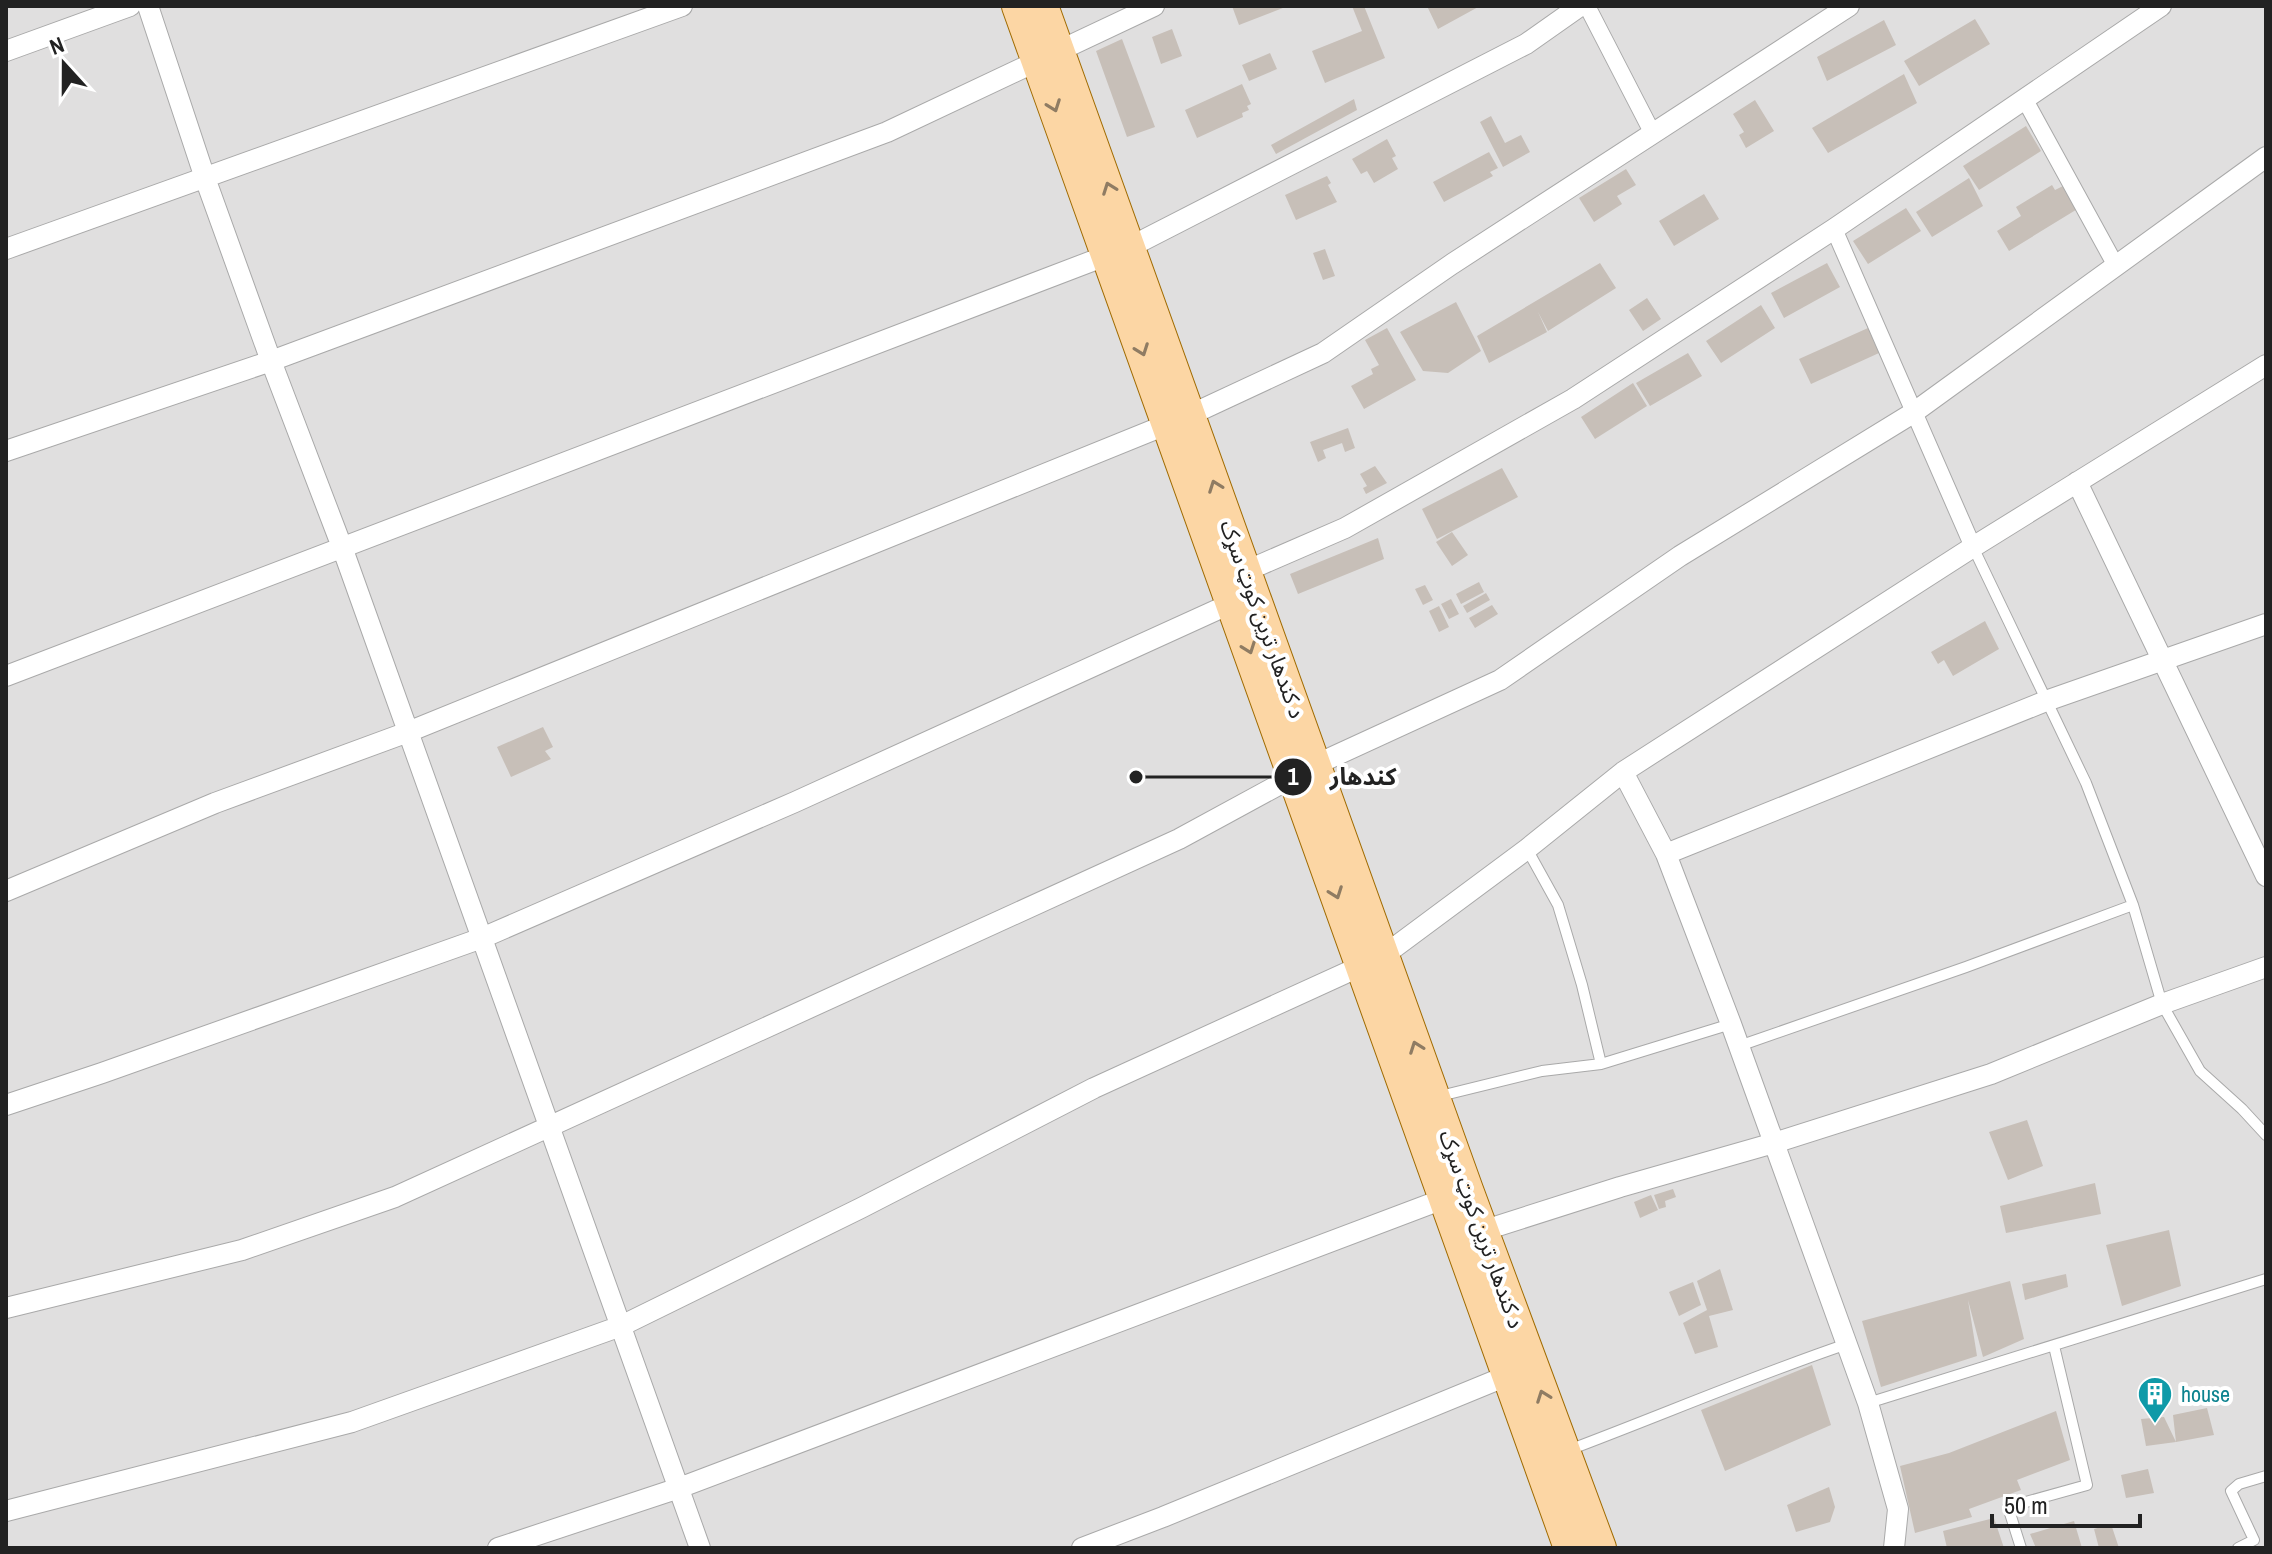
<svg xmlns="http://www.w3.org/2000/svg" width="2272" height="1554" font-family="'Archivo Narrow','Noto Sans Arabic',sans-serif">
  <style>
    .residential { fill: #e0dfdf }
    .building { fill: #c7bfb8 }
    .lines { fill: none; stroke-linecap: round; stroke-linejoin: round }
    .service-casing { stroke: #a9a9a9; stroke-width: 12 }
    .pedestrian-casing { stroke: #a9a9a9; stroke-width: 18 }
    .minor-casing { stroke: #a9a9a9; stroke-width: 22 }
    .primary-casing { stroke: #a06b00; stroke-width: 34 }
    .service { stroke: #fff; stroke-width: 10 }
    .pedestrian { stroke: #fff; stroke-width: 16 }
    .minor { stroke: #fff; stroke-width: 20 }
    .primary { stroke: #fcd6a4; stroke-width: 32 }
    .oneway { stroke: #8f7c63 }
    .labels { text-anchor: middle; stroke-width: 8; stroke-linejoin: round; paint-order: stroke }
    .street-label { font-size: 22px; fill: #222; stroke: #fff }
    .culture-label { font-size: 22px; fill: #0d838f; stroke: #fff; text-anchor: start }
    .leader { fill: none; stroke: #222; stroke-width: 3 }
    .callout-dot { fill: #222; stroke: #fff; stroke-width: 3 }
    .mark-label { font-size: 24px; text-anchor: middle; font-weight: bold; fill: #fff }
    .callout-label { font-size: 24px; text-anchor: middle; font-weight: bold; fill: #222; stroke: #fff; stroke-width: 8; stroke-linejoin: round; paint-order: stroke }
  </style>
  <rect width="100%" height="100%" fill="#f2efe9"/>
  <path class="residential" d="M6 6H2266V1548H6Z"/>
  <path class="building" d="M1232 6H1288L1239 25Z
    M1352 6H1364L1385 58 1325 83 1312 51 1362 31Z
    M1427 6H1480L1438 29Z
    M1975 19 1990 44 1919 86 1904 61Z
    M1884 20 1896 45 1827 81 1817 57Z
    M1172 29 1182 56 1161 64 1152 37Z
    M1122 39 1155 127 1127 137 1096 51Z
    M1270 53 1277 69 1249 81 1242 65Z
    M1904 74 1917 103 1828 153 1812 128Z
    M1242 84 1251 104 1247 106 1249 110 1242 113 1243 117 1197 138 1185 110Z
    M1354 99 1357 110 1276 154 1271 145Z
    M1755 100 1774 131 1746 148 1739 135 1744 132 1733 114Z
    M1491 116 1505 143 1521 135 1530 152 1503 167 1480 122Z
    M2026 126 2041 151 1979 190 1963 166Z
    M1387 139 1396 156 1392 158 1398 169 1374 183 1367 171 1361 174 1352 159Z
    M1489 152 1498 168 1490 172 1493 176 1444 202 1433 182Z
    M1626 169 1636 185 1617 196 1622 204 1594 222 1579 198Z
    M1327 176 1331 183 1328 185 1337 202 1296 220 1285 195Z
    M1969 178 1983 206 1932 237 1916 212Z
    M2052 185 2055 190 2065 185 2079 208 2009 251 1997 231 2021 216 2016 207Z
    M1704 194 1719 219 1674 246 1659 221Z
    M1906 208 1921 231 1868 264 1853 241Z
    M1325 249 1335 276 1323 280 1313 253Z
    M1600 263 1616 288 1548 331 1538 312 1547 332 1489 363 1477 336Z
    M1827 263 1840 287 1784 318 1771 293Z
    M1647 298 1661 319 1643 331 1629 310Z
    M1456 302 1481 351 1448 373 1423 371 1400 332Z
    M1761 305 1775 328 1721 363 1706 341Z
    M1387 328 1416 380 1364 409 1351 386 1373 374 1371 369 1379 365 1365 340Z
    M1868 328 1879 353 1811 384 1799 359Z
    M1688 353 1702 376 1650 406 1636 383Z
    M1633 383 1647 406 1595 439 1581 417Z
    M1348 428 1355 448 1345 452 1342 443 1323 450 1326 458 1318 462 1310 442Z
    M1375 466 1387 483 1366 494 1363 488 1367 486 1360 474Z
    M1502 468 1518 497 1437 539 1422 509Z
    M1452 532 1468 555 1452 566 1436 542Z
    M1378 538 1384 559 1298 594 1290 574Z
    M1479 582 1484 592 1461 604 1456 594Z
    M1425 585 1433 600 1423 605 1415 589Z
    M1486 593 1490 600 1467 613 1463 606Z
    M1451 599 1459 614 1449 619 1441 604Z
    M1492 605 1498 614 1475 628 1469 618Z
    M1439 606 1449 627 1439 632 1429 611Z
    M1985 621 1999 649 1953 676 1944 660 1938 664 1931 652Z
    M543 727 553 747 545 751 551 759 511 777 497 747Z
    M2027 1120 2043 1166 2008 1180 1989 1132Z
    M2095 1183 2101 1214 2006 1233 2000 1206Z
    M1673 1189 1676 1197 1665 1201 1666 1207 1659 1209 1654 1195Z
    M1651 1195 1658 1210 1640 1218 1634 1202Z
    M2169 1230 2181 1286 2122 1306 2106 1245Z
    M1720 1269 1733 1310 1709 1316 1718 1347 1695 1354 1683 1323 1707 1310 1697 1281Z
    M2066 1274 2068 1287 2025 1300 2022 1284Z
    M2010 1281 2024 1339 1983 1357 1968 1300 1977 1356 1881 1387 1862 1321Z
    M1693 1282 1701 1305 1679 1316 1669 1292Z
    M1812 1365 1831 1425 1725 1471 1701 1410Z
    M2207 1408 2214 1435 2176 1442 2146 1446 2141 1419 2164 1417 2176 1442 2173 1415Z
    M2056 1411 2070 1460 2017 1480 2021 1490 1969 1509 1972 1517 1915 1533 1900 1466 1949 1453Z
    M2148 1469 2154 1493 2126 1498 2121 1475Z
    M1829 1487 1835 1507 1830 1522 1796 1532 1787 1505Z
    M1994 1518 2004 1548H1947L1943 1531Z
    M2074 1521 2082 1548H2036L2030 1534Z
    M2111 1524 2119 1548H2099L2094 1529Z"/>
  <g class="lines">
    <defs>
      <path id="service" d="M1973 547 2086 783 2133 905 2162 1004 2200 1071 2242 1109 2266 1135
        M1527 849 1558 905 1582 985 1601 1064
        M1739 1046 1966 967 2133 905
        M1436 1097 1542 1071 1601 1064 1731 1024
        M1868 1403 2266 1279
        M1569 1450C1662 1415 1753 1376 1847 1344
        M2021 1548 2008 1507 2087 1485 2054 1346
        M2238 1548 2254 1540 2231 1491 2239 1484 2266 1476"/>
      <path id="pedestrian" d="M1587 6 1653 134
        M2025 100 2116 266
        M1834 229 1973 547"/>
      <path id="minor" d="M148 6 205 178 271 361 342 547 700 1548
        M6 51 130 6
        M1130 247 1526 44 1580 6
        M6 249 682 6
        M1190 415 1323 353 1452 264 1849 6
        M6 451 271 361 887 132 1154 6
        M2077 482 2266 876
        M1246 571 1345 528 1573 399 1834 229 2161 6
        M6 676 1108 255
        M1315 765 1500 680 1680 556 1913 413 2266 157
        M1623 772 1666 854 1731 1024 1868 1403 1898 1509 1894 1548
        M1666 854 2046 701 2266 624
        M6 891 215 803 408 732 1168 424
        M6 1105 102 1073 482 938 795 802 1232 603
        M1482 1231 1620 1187 1774 1143 1991 1074 2162 1004 2266 967
        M6 1308 242 1250 395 1197 1179 839 1295 776
        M6 1511 352 1422 621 1326 861 1208 1094 1088 1383 956 1527 849 1623 772 1973 547 2266 365
        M498 1548 679 1488 1446 1198
        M1082 1548 1163 1517 1509 1375"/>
      <path id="primary" d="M1018 6 1570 1548
        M1042 6 1467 1190 1600 1548"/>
    </defs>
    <use href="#service" class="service-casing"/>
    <use href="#pedestrian" class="pedestrian-casing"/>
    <use href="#minor" class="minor-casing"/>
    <use href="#primary" class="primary-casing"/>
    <use href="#service" class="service"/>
    <use href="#pedestrian" class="pedestrian"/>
    <use href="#minor" class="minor"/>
    <use href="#primary" class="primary"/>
  </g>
  <defs><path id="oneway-chevron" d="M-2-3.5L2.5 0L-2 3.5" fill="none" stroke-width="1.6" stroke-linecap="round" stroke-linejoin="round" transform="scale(2)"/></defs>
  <g class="oneway">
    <use href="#oneway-chevron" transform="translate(1054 106) rotate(70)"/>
    <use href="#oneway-chevron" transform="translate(1109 188) rotate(-110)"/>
    <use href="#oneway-chevron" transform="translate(1142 350) rotate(70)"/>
    <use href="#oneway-chevron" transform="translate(1215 486) rotate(-110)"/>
    <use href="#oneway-chevron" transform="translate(1249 648) rotate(70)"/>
    <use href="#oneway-chevron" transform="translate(1336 893) rotate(70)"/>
    <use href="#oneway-chevron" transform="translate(1416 1047) rotate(-110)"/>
    <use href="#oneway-chevron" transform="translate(1543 1396) rotate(-110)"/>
  </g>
  <defs>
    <symbol id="building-pin" viewBox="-11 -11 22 30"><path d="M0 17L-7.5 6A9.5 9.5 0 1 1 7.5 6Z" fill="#0f9aa8" stroke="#fff"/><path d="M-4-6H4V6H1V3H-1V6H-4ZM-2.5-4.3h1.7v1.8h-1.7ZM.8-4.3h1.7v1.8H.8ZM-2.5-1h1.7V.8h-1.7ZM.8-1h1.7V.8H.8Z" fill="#fff"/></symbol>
  </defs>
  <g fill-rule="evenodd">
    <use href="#building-pin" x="2135" y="1374" width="40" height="54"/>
  </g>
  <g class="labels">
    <g class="street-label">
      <text transform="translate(1263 619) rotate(70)" y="8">د کندهار ترين کوټ سړک</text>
      <text transform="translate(1482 1229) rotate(70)" y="8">د کندهار ترين کوټ سړک</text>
    </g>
    <g class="culture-label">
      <text x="2181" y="1402">house</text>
    </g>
  </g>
  <path class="leader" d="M1136 777L1293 777"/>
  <g class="callout-dot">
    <circle cx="1136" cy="777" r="8"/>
    <circle cx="1293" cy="777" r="20"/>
  </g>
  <g class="mark-label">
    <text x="1293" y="785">1</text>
  </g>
  <g class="callout-label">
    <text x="1363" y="785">کندهار</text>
  </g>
  <rect width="2272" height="1554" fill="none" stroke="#222222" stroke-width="16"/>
  <g transform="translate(64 64) rotate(339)" stroke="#ffffff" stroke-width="6" paint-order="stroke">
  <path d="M0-6L14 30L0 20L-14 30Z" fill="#222222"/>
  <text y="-12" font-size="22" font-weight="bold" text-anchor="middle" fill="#222222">N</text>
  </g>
  <path d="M1992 1514v12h148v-12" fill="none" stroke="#222222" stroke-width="4"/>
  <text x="2004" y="1514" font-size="24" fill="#222222" stroke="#ffffff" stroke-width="6" paint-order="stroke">50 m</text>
</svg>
